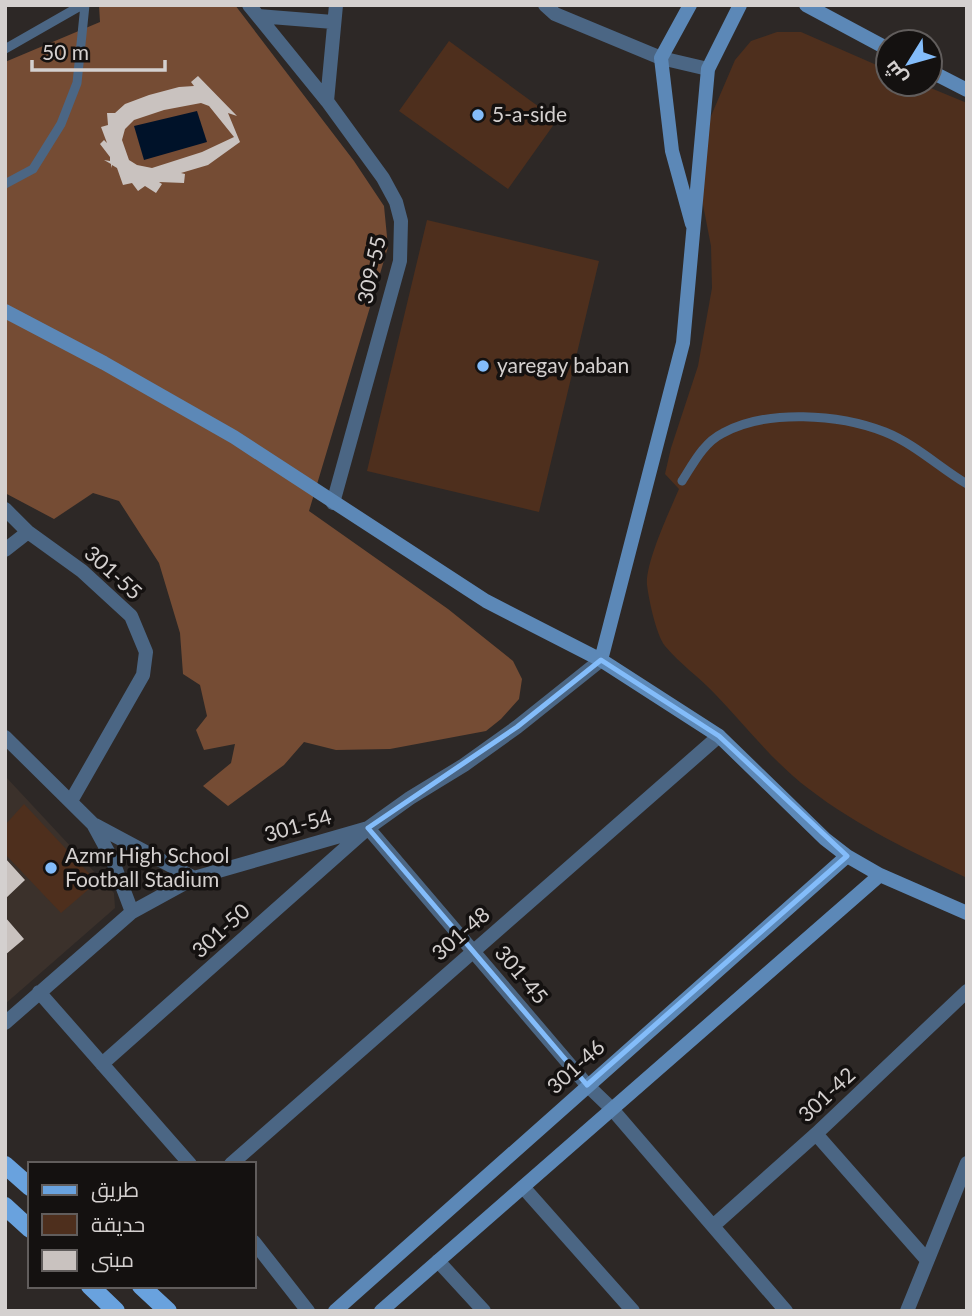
<svg xmlns="http://www.w3.org/2000/svg" width="972" height="1316" font-family="Lato,Cairo,sans-serif">
  <style>
    .built { fill: #3b312b }
    .green { fill: #4e2f1d }
    .forest { fill: #754c34 }
    .water { fill: #001229 }
    .building { fill: #c9c2bf; fill-rule: evenodd }
    .lines { fill: none; stroke-linecap: round; stroke-linejoin: round }
    .lane { stroke: #4b6684; stroke-width: 9 }
    .street { stroke: #4b6684; stroke-width: 14 }
    .secondary { stroke: #5c88b7; stroke-width: 14 }
    .primary { stroke: #69a2de; stroke-width: 18 }
    .marked { fill: none; stroke: #83bcfa; stroke-width: 5; stroke-linejoin: round }
    .poi-dot { fill: #83bcfa; stroke: #141110; stroke-width: 2.5 }
    .labels { text-anchor: middle; stroke-width: 7; stroke-linejoin: round; paint-order: stroke }
    .poi-label { font-size: 21px; fill: #d4d0cf; stroke: #141110; text-anchor: start }
    .street-label { font-size: 21px; fill: #d4d0cf; stroke: #141110 }
  </style>
  <rect width="100%" height="100%" fill="#2d2826"/>
  <path class="built" d="M5 776 114 893 115 908 5 1004Z"/>
  <path class="green" d="M777 32H801L888 70V84H921L967 103V878C912 852 857 826 809 789 773 762 746 726 715 694 699 677 680 664 665 646 656 634 649 600 647 585 645 563 670 510 679 489L665 474 671 448 698 366 712 288 711 246 703 205 700 162 705 130 735 60 751 41Z
    M449 41 557 120 508 189 399 111Z
    M427 220 599 261 539 512 367 471Z
    M24 804 97 882 61 913 5 854V825Z"/>
  <path class="forest" d="M99 5H235L354 161 384 206 388 247 309 511 448 609 513 661 522 679 519 699 501 719 486 731 390 749 336 750 304 742 284 765 228 806 203 786 231 763 235 744 204 750 196 730 207 716 200 685 183 674 180 633 159 563 119 501 93 493 54 519 5 493V62L100 22Z"/>
  <path class="water" d="M197 111 207 142 144 160 134 126Z"/>
  <path class="building" d="M198 76 237 116 228 113 240 142 208 165 181 173 185 174 184 183 159 182 162 184 156 193 145 186 138 191 132 183 123 185 117 168 112 165 111 168V164L104 160 110 161V157L100 144 104 140 107 143 101 127 108 125 107 113H115L125 104 149 95 179 87 194 86 191 82ZM201 103 209 106 234 137 202 152 152 168 137 165 129 160 122 140 125 129 134 120 164 110Z
    M5 858 25 880 5 899Z
    M5 917 24 939 5 955Z"/>
  <g class="lines">
    <path class="lane" d="M5 49 82 5
      M5 184 33 169 61 124 77 83 85 5
      M682 481C693 464 703 443 723 433 767 409 839 414 885 432 915 444 940 468 967 484"/>
    <path class="street" d="M249 5 327 101 383 178 396 202 401 221 400 261 333 503
      M545 5 555 14 661 58 708 69
      M258 16 333 22
      M327 101 336 5
      M5 509 28 532 82 571 131 616 146 652 143 675 71 801
      M5 550 28 532
      M5 737 93 824 112 859 132 912
      M95 825 194 878
      M39 992 190 1164
      M5 1023 132 912 194 878 368 828 410 798 464 765 517 727 601 660
      M102 1064 368 828 587 1085 612 1109 786 1311
      M816 1134 927 1260
      M231 1164 719 736
      M523 1187 633 1311
      M713 1226 816 1134 967 991
      M254 1242 308 1311
      M438 1261 484 1311
      M907 1311 967 1163"/>
    <path class="secondary" d="M690 5 661 58 672 151 692 224
      M806 5 888 49
      M930 71 967 90
      M5 311 104 363 234 437 486 601 601 660 719 736 825 839 847 856 880 875 967 913
      M601 660 683 343 708 69 740 5
      M335 1311 847 856
      M381 1311 880 875"/>
    <path class="primary" d="M5 1165 30 1187
      M5 1206 30 1229
      M90 1286 116 1311
      M141 1286 168 1311"/>
  </g>
  <path class="marked" d="M601 660 719 736 847 856 587 1085 368 828 517 727Z"/>
  <g class="poi-dot">
    <circle cx="478" cy="115" r="7"/>
    <circle cx="483" cy="366" r="7"/>
    <circle cx="51" cy="868" r="7"/>
  </g>
  <g class="labels">
    <g class="poi-label">
      <text x="492" y="122">5-a-side</text>
      <text x="497" y="373">yaregay baban</text>
      <text x="65" y="863">Azmr High School<tspan x="65" dy="24">Football Stadium</tspan></text>
    </g>
    <g class="street-label">
      <text transform="translate(372 270) rotate(-78)" y="7">309-55</text>
      <text transform="translate(113 573) rotate(42)" y="7">301-55</text>
      <text transform="translate(298 826) rotate(-16)" y="7">301-54</text>
      <text transform="translate(221 931) rotate(-42)" y="7">301-50</text>
      <text transform="translate(461 934) rotate(-41)" y="7">301-48</text>
      <text transform="translate(521 975) rotate(50)" y="7">301-45</text>
      <text transform="translate(576 1067) rotate(-42)" y="7">301-46</text>
      <text transform="translate(827 1095) rotate(-43)" y="7">301-42</text>
    </g>
  </g>
  <rect width="972" height="1316" fill="none" stroke="#d4d0cf" stroke-width="14"/>
  <rect x="28" y="1162" width="228" height="126" fill="#141110" stroke="#615d5c" stroke-width="2"/>
  <rect x="42" y="1185" width="35" height="10" fill="#69a2de" stroke="#615d5c" stroke-width="2"/>
  <text x="91" y="1197" font-size="21" fill="#d4d0cf">طريق</text>
  <rect x="42" y="1214" width="35" height="21" fill="#4e2f1d" stroke="#615d5c" stroke-width="2"/>
  <text x="91" y="1232" font-size="21" fill="#d4d0cf">حديقة</text>
  <rect x="42" y="1250" width="35" height="21" fill="#c9c2bf" stroke="#615d5c" stroke-width="2"/>
  <text x="91" y="1267" font-size="21" fill="#d4d0cf">مبنى</text>
  <g transform="translate(909 63) rotate(233)"><circle r="33" fill="#141110" stroke="#615d5c" stroke-width="2"/>
  <path d="M0-5L12 26L0 18L-12 26Z" fill="#83bcfa"/>
  <text y="-10" font-size="19" font-weight="bold" text-anchor="middle" fill="#d4d0cf">ش</text>
  </g>
  <path d="M32 60v10h133v-10" fill="none" stroke="#d4d0cf" stroke-width="3.5"/>
  <text x="42" y="60" font-size="21" fill="#d4d0cf" stroke="#141110" stroke-width="5" paint-order="stroke">50 m</text>
</svg>
